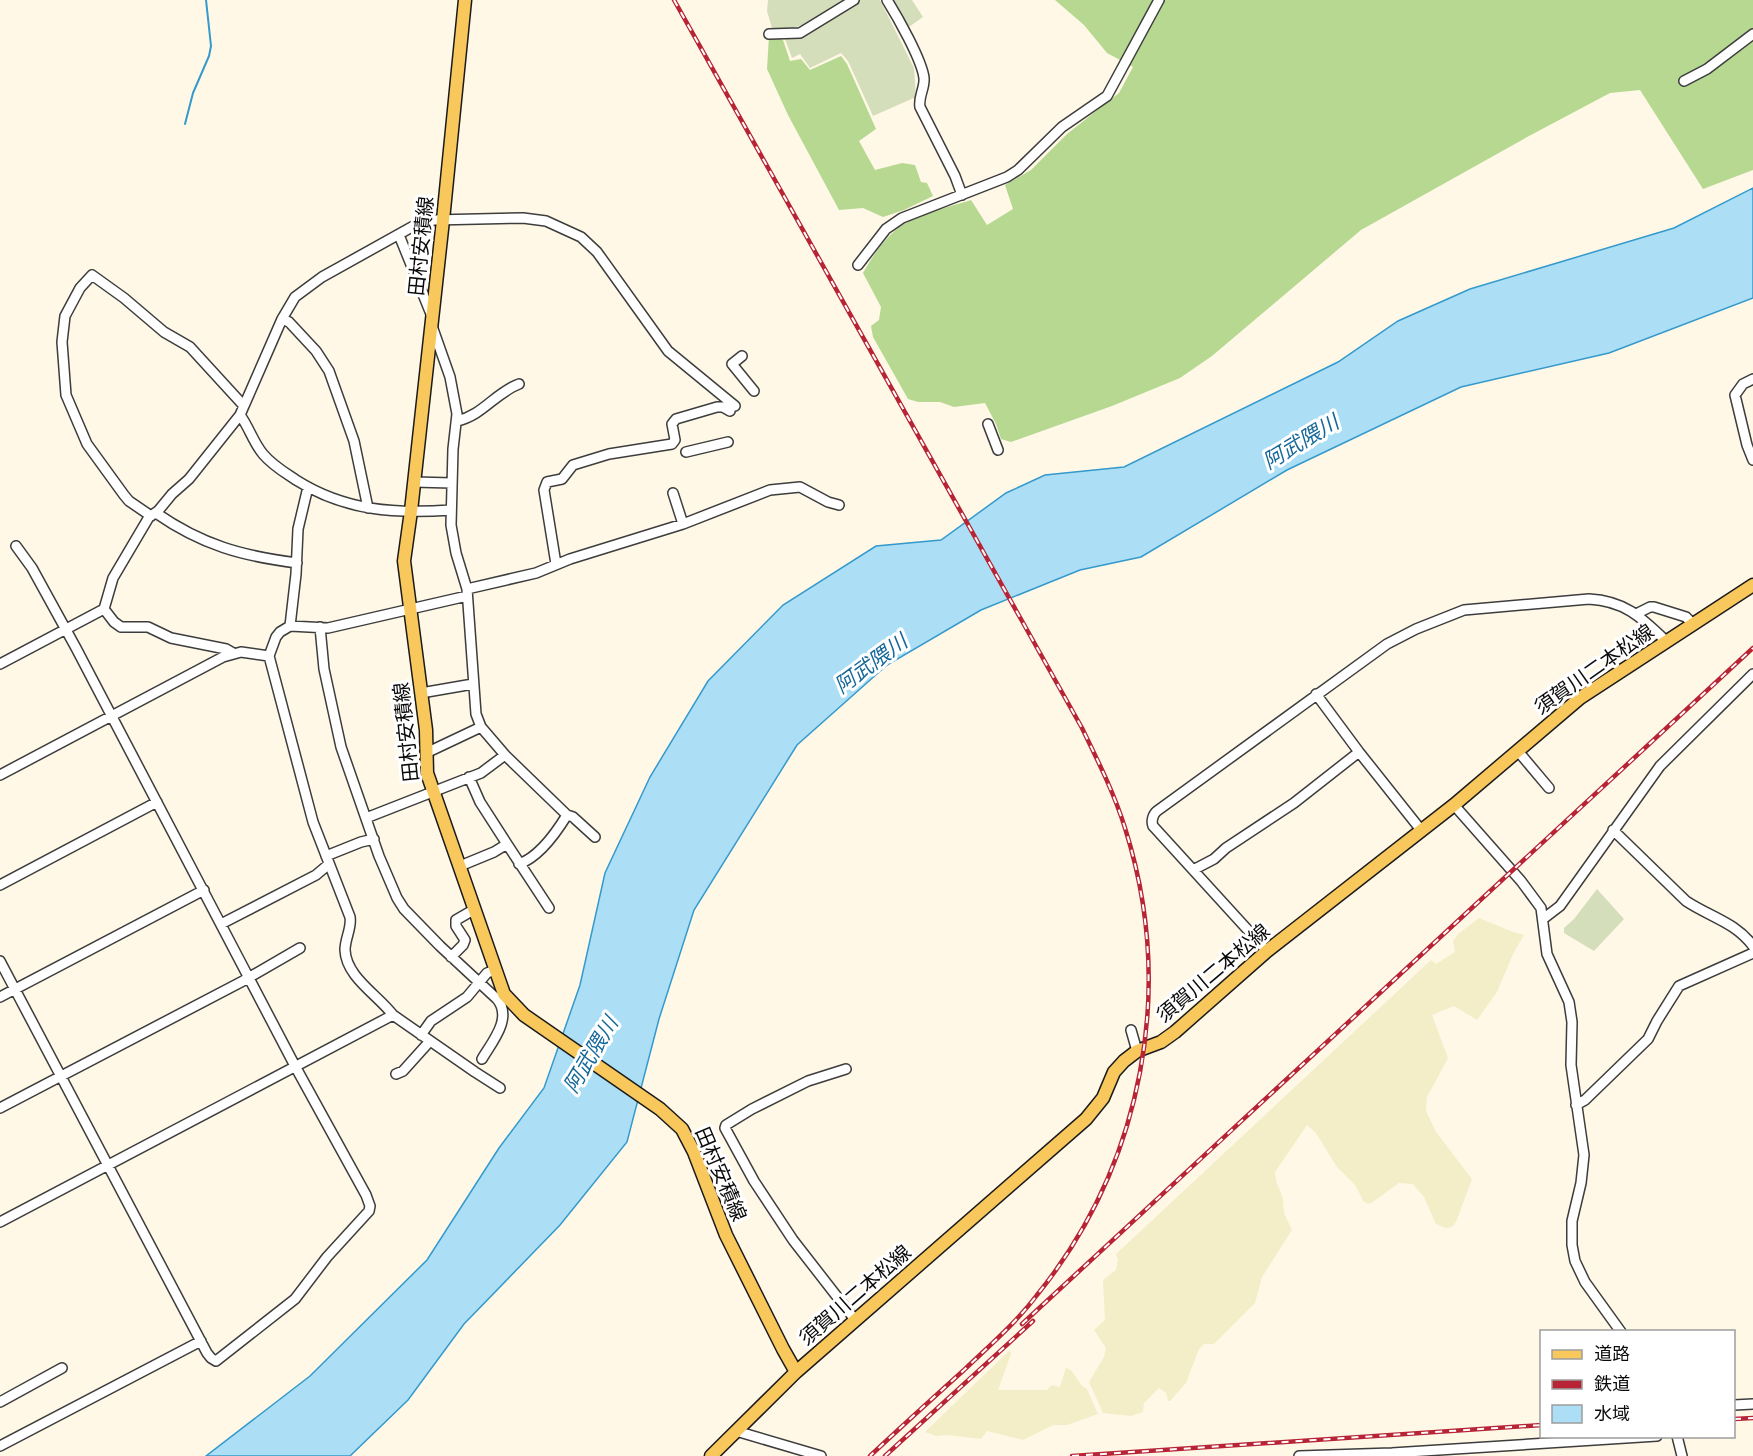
<svg xmlns="http://www.w3.org/2000/svg" width="1753" height="1456" font-family="Lora,'Noto Sans JP',serif">
  <style>
    .farmland { fill: #f3edc8 }
    .forest { fill: #b6d891 }
    .cemetery { fill: #d5deba }
    .water { fill: #acdff5; stroke: #3499cc; stroke-width: 1.5 }
    .lines { fill: none; stroke-linecap: round; stroke-linejoin: round }
    .stream { stroke: #3499cc; stroke-width: 2 }
    .minor-casing { stroke: #3d3d3d; stroke-width: 12 }
    .major-casing { stroke: #1b1b1b; stroke-width: 15 }
    .minor { stroke: #fff; stroke-width: 9 }
    .major { stroke: #f8c85d; stroke-width: 12 }
    .rail-casing { stroke: #b72435; stroke-width: 4.5 }
    .rail { stroke: #fff; stroke-width: 2; stroke-dasharray: 7; stroke-linecap: butt }
    .labels { text-anchor: middle; stroke-width: 6; stroke-linejoin: round; paint-order: stroke }
    .street-label { font-size: 20px; fill: #0a0a0a; stroke: #fff }
    .water-label { font-size: 21px; font-style: italic; fill: #166899; stroke: #fff }
  </style>
  <rect width="100%" height="100%" fill="#fff8e6"/>
  <path class="farmland" d="M1479 918 1513 932 1524 935 1513 954 1497 992 1477 1020 1454 1006 1432 1015 1448 1058 1427 1097 1426 1111 1436 1132 1472 1179 1456 1222 1452 1227 1446 1228 1436 1224 1424 1197 1413 1184 1399 1183 1370 1204 1364 1202 1355 1185 1337 1167 1316 1133 1307 1125 1275 1172 1276 1180 1283 1199 1284 1213 1292 1230 1262 1277 1255 1303 1214 1344H1204L1199 1349 1186 1383 1170 1401H1168L1166 1393 1159 1388 1144 1403 1143 1412 1131 1416 1103 1413 1089 1382 1104 1357 1106 1348 1094 1330 1105 1320 1103 1280 1116 1270 1118 1260 1116 1254 1431 960 1436 964 1455 952 1453 941 1458 934Z
    M1010 1350 1011 1354 998 1390H1047L1052 1385 1060 1387 1066 1368 1071 1370 1082 1386 1087 1389 1098 1414 1067 1425H1053L1023 1440 987 1431 981 1439 947 1435 936 1436 925 1432Z"/>
  <path class="forest" d="M1055 0H1753V170L1703 189 1640 90 1610 93 1529 136 1361 230 1212 356 1180 378 1112 406 1011 442 1001 439 996 424 985 403 954 407 940 402H918L908 399 873 337 871 326 879 320 881 307 863 273C874 254 888 232 909 221 924 212 953 206 971 200L987 225 1013 209 1005 185 1031 170 1067 134 1119 93 1133 67 1107 53 1084 25Z
    M772 35 783 40 790 61 801 59 810 70 841 56 847 64 876 129 859 141 875 170 902 163 915 165 921 182 927 183 933 196 904 210 883 217 863 208 839 210 788 115 767 69 769 36Z"/>
  <path class="cemetery" d="M768 0H844L807 23 786 31 772 28 767 11Z
    M860 0H880L914 68 916 97 873 116 848 61 841 53 810 68 800 54 792 58 785 39C812 33 837 14 860 0Z
    M891 0H912L923 17 906 29Z
    M1597 889 1624 919 1594 951 1564 933V928L1574 919Z"/>
  <path class="water" d="M1753 188V298L1609 353 1461 387 1287 470 1141 557 1080 570 981 610 887 665 797 745 694 910 659 1019 627 1142 560 1225 464 1324 408 1400 350 1456H206L310 1376 427 1260 499 1148 544 1088 580 985 605 873 650 777 708 681 783 605 876 546 941 540 1006 493 1045 475 1124 467 1338 362 1398 321 1470 289 1674 228Z"/>
  <g class="lines">
    <path class="stream" d="M185 124 193 93 209 56 211 46 206 0"/>
    <defs>
      <path id="minor" d="M887 0C897 16 922 60 924 78 925 88 918 97 920 107L955 176 962 195
        M769 34 800 33 854 0
        M1684 81 1707 69 1753 34
        M399 235 431 314
        M858 265 886 229 902 218 1007 177 1018 170 1062 127 1107 96 1159 0
        M282 319 289 322 316 351 329 371 354 441 368 508
        M742 356 732 364 754 391
        M1753 379 1743 384 1735 395 1747 445 1753 460
        M240 415C249 427 253 442 263 454 272 465 284 472 296 480 345 511 395 514 451 510
        M457 421C483 415 495 393 519 384
        M988 424 998 450
        M686 452 728 442
        M414 482 452 483
        M673 493 683 524
        M156 513C202 545 242 556 297 563
        M151 516 129 501 124 495 87 444 66 395 62 342 65 316 80 288 92 275 124 298 164 332 190 347 244 406
        M556 564 544 490 547 482 562 479 573 465 609 454 672 444 675 440 672 424 676 419 717 407H723L730 411
        M467 589 536 573 570 559 683 524 770 490 800 487 828 502 839 505
        M1636 614 1650 607H1654L1686 617 1693 624
        M290 626 296 574 298 529 308 487
        M320 627 324 669 341 747 379 856 397 898 404 909 440 946 497 999C513 1018 492 1042 482 1059
        M233 653 226 649 171 638 148 627H121L114 622 104 609 113 578 149 517 158 511 172 494 189 479 240 415 282 319 295 297 322 277 419 223 434 220 523 218 546 221 581 237 597 252 668 351 735 406
        M0 664 104 609
        M421 693 473 684
        M1316 694 1359 752 1421 830
        M1517 750 1549 788
        M426 753 481 727
        M505 755 567 815 573 817 595 837
        M0 775 223 657 241 652 269 656
        M1454 805 1521 881 1541 908 1547 954 1569 1002 1572 1022 1571 1065 1584 1155 1581 1183 1572 1221V1245L1575 1261 1585 1282 1621 1332
        M366 818 481 773 505 755 481 727 476 714 467 589 456 553 451 525 453 449 457 414 450 377 432 326
        M1613 830 1686 901C1710 917 1735 922 1753 946
        M507 844 549 908
        M326 856 361 842 374 839
        M519 864C539 857 556 833 567 815
        M460 866 494 852 507 844 480 802 469 777
        M1193 870 1214 859 1226 848 1294 803 1359 752
        M0 885 157 802
        M1543 919 1560 906 1660 766 1753 674
        M221 924 316 875 329 864
        M1267 951 1153 826C1151 821 1153 814 1157 811L1387 644 1416 629 1464 610 1589 599C1625 601 1641 617 1666 641
        M451 957 463 945 465 940 456 926V920L475 909
        M0 961 207 1353 211 1358 216 1361 295 1299 327 1257 369 1211 370 1206 366 1195 295 1066 76 648 32 568 16 546
        M0 997 204 890
        M393 1015 475 1072 500 1088
        M1131 1030 1137 1051
        M421 1035 431 1021 467 997 487 973 495 970
        M846 1069 808 1081 752 1109 726 1125 725 1128 754 1181 793 1240 856 1321
        M396 1074 403 1071 430 1041
        M1576 1105 1585 1100 1648 1039 1657 1021 1679 986 1753 953
        M0 1108 243 981 300 948
        M0 1222 393 1015C378 995 346 977 345 950 345 938 352 928 350 917L313 822 269 656 276 637 280 632 290 626 328 628 467 596
        M0 1402 62 1368
        M1734 1405 1753 1404
        M736 1431 821 1456
        M1677 1436 1682 1456
        M0 1446 201 1341
        M1299 1456 1392 1453 1657 1436"/>
      <path id="major" d="M465 0 443 220 411 511 404 561 426 730 427 773 504 994 524 1015 660 1109 682 1129 694 1152 726 1235 783 1349 796 1372
        M711 1456 796 1372 1086 1119 1103 1098 1114 1072 1124 1061 1137 1051 1161 1042 1175 1032 1267 951 1454 805 1580 698 1753 585"/>
    </defs>
    <use href="#minor" class="minor-casing"/>
    <use href="#major" class="major-casing"/>
    <use href="#minor" class="minor"/>
    <use href="#major" class="major"/>
    <defs>
      <path id="rail" d="M674 0 1082 728C1098 761 1114 793 1125 828 1176 989 1143 1164 1037 1295 1016 1323 989 1346 964 1370 933 1398 901 1427 870 1456
        M1022 1324 1753 648
        M1734 1419 1753 1418
        M885 1456 1033 1321
        M1072 1456 1542 1425"/>
    </defs>
    <use href="#rail" class="rail-casing"/>
    <use href="#rail" class="rail"/>
  </g>
  <g class="labels">
    <g class="street-label">
      <text transform="translate(421 246) rotate(-84)" y="7">田村安積線</text>
      <text transform="translate(1594 669) rotate(-35)" y="7">須賀川二本松線</text>
      <text transform="translate(406 732) rotate(-96)" y="7">田村安積線</text>
      <text transform="translate(1213 973) rotate(-40)" y="7">須賀川二本松線</text>
      <text transform="translate(721 1174) rotate(67)" y="7">田村安積線</text>
      <text transform="translate(855 1295) rotate(-41)" y="7">須賀川二本松線</text>
    </g>
    <g class="water-label">
      <text transform="translate(1301 442) rotate(-31)" y="7">阿武隈川</text>
      <text transform="translate(871 664) rotate(-36)" y="7">阿武隈川</text>
      <text transform="translate(591 1055) rotate(-59)" y="7">阿武隈川</text>
    </g>
  </g>
  <rect x="1540" y="1330" width="195" height="108" fill="#ffffff" stroke="#9d9d9d" stroke-width="1.5"/>
  <rect x="1552" y="1350" width="30" height="9" fill="#f8c85d" stroke="#9d9d9d" stroke-width="1.5"/>
  <text x="1594" y="1360" font-size="18" fill="#0a0a0a">道路</text>
  <rect x="1552" y="1380" width="30" height="9" fill="#b72435" stroke="#9d9d9d" stroke-width="1.5"/>
  <text x="1594" y="1390" font-size="18" fill="#0a0a0a">鉄道</text>
  <rect x="1552" y="1405" width="30" height="18" fill="#acdff5" stroke="#9d9d9d" stroke-width="1.5"/>
  <text x="1594" y="1420" font-size="18" fill="#0a0a0a">水域</text>
</svg>
